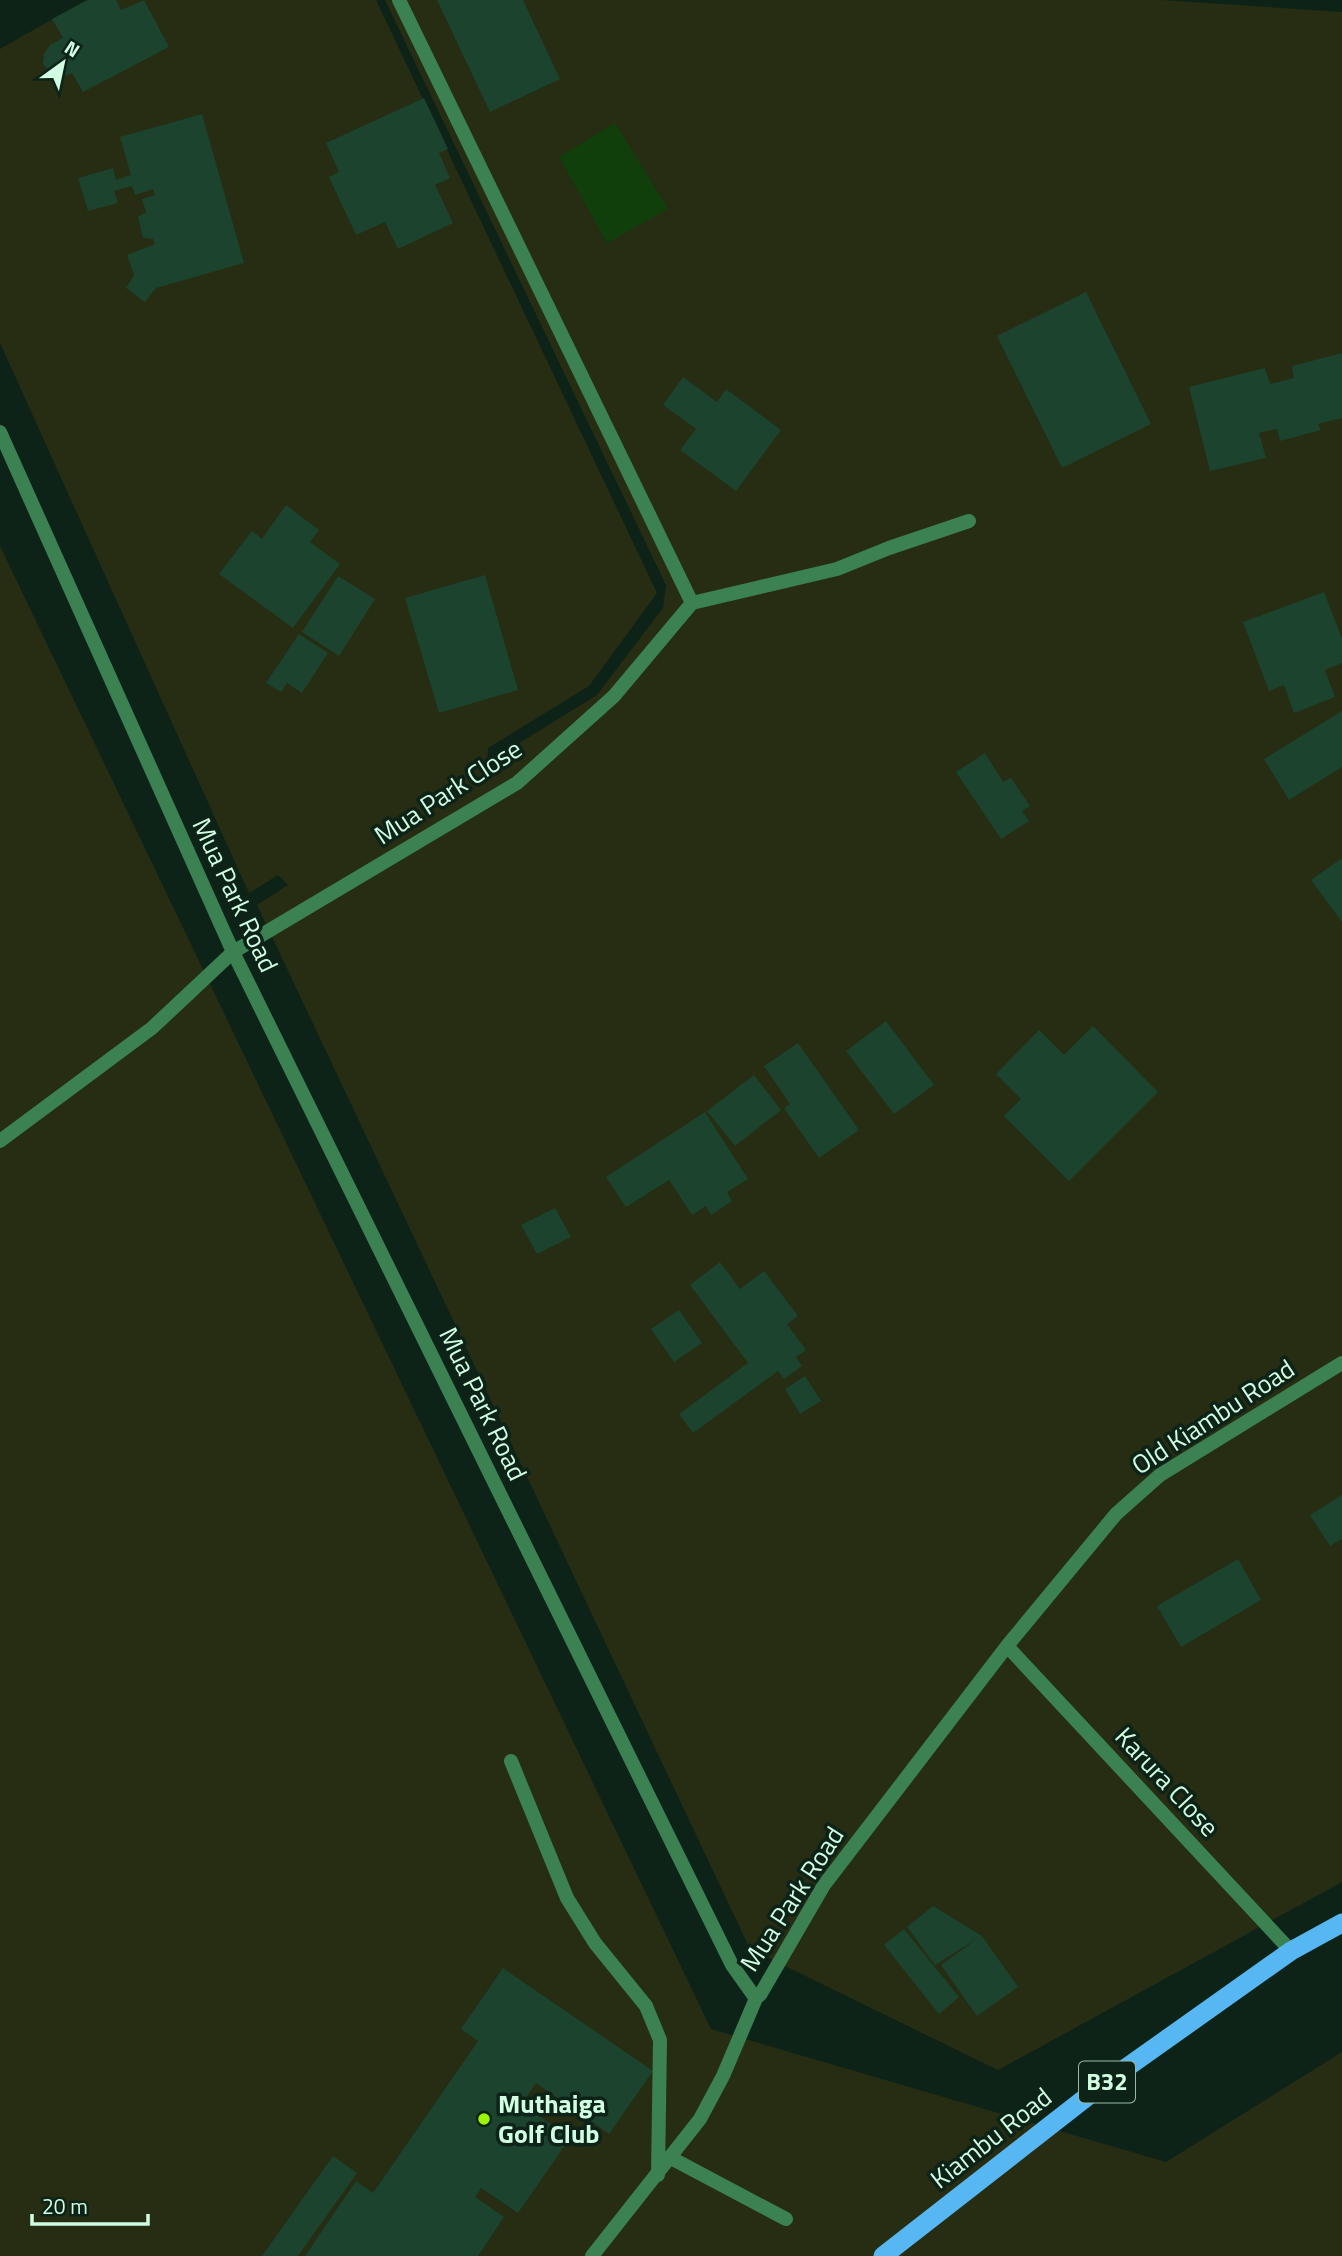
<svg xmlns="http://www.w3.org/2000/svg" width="1342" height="2256" font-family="'Titillium Web',sans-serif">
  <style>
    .green { fill: #262d12 }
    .water { fill: #103f0b }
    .building { fill: #1b432e }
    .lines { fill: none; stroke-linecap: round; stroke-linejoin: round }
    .service { stroke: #3b8151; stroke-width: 14 }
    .minor { stroke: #3b8151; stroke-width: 14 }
    .trunk { stroke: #56b7f2; stroke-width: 19 }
    .poi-dot { fill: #9bf506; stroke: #0e2318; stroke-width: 2.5 }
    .labels { text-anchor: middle; stroke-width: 7; stroke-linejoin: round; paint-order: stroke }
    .shield { fill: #0e2318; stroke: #96bca6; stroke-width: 2 }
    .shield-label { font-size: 24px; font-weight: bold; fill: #d1fee3 }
    .street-label { font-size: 26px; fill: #d1fee3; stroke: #0e2318 }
    .poi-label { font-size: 26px; font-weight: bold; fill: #d1fee3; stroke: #0e2318; text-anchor: start }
  </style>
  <rect width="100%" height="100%" fill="#0e2318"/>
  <path class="green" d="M86 0H376L657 593 589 686 488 748 487 763 597 695 663 608 666 585 385 0H1161L1342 12V1882L998 2070 750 1949 257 905 288 885 278 875 249 893 0 343V49Z
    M0 546 711 2029 1166 2162 1342 2052V2256H0Z"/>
  <path class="water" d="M615 123 668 209 607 243 559 157Z"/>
  <path class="building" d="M88 0H116L121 10 144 0 169 47 83 92 72 73 66 76 53 75 43 64 44 54 50 45 63 38 52 19Z
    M437 0H523L560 79 490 112Z
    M424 98 448 149 439 153 450 178 435 185 453 223 398 249 385 222 356 235 329 177 339 172 326 143Z
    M202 114 244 263 156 288 145 302 126 288 134 275 127 255 155 244 153 239 143 238 138 217 146 212 142 199 155 195 153 189 135 195 132 186 114 191 118 203 88 211 78 178 113 168 116 180 131 175 120 137Z
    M1086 292 1151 424 1062 468 997 336Z
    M1342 353V418L1318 424 1321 430 1280 441 1277 429 1259 433 1266 458 1210 471 1189 387 1265 368 1270 384 1294 378 1292 366Z
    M683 377 717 402 726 389 781 430 736 491 680 450 696 429 663 405Z
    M286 505 319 530 310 542 340 564 293 628 219 574 252 531 262 539Z
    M485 575 518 690 439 713 405 598Z
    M338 576 375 599 339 656 302 632Z
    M1324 592 1342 639V663L1325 670 1335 697 1294 713 1284 685 1269 691 1243 622Z
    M299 634 328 653 302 693 287 683 281 692 266 683Z
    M1342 711V767L1289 800 1264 759Z
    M985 753 1003 782 1011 778 1030 806 1022 811 1029 821 1001 839 956 772Z
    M1342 858V922L1311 880Z
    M886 1021 934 1085 894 1114 846 1051Z
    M1093 1026 1158 1092 1069 1181 1004 1116 1021 1099 996 1074 1039 1030 1064 1055Z
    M798 1043 859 1130 819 1158 784 1108 790 1104 764 1066Z
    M754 1075 781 1110 735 1146 707 1111Z
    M705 1112 748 1179 727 1192 732 1201 711 1215 706 1206 692 1215 669 1180 626 1207 606 1177Z
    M555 1208 571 1237 537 1254 521 1225Z
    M720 1262 740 1289 764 1271 798 1316 787 1324 806 1350 796 1357 802 1366 784 1379 778 1371 693 1433 679 1414 748 1363 690 1285Z
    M679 1310 702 1343 674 1362 651 1329Z
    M805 1376 821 1401 800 1414 785 1389Z
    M1342 1495V1539L1330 1546 1310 1515Z
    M1238 1559 1261 1600 1181 1647 1157 1606Z
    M933 1906 982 1936 1018 1987 977 2016 941 1965 978 1938 935 1965 907 1927Z
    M904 1929 959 1997 939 2014 884 1945Z
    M503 1968 653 2071 609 2134 536 2083 522 2104 570 2138 518 2213 481 2188 475 2197 504 2217 478 2256H305L356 2181 373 2193 478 2041 461 2029Z
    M333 2156 357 2173 298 2256H262Z"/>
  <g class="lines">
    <path class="service" d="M0 1141 152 1028 233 952
      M511 1761 567 1898 595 1943 646 2006 660 2040 658 2175
      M671 2158 786 2219
      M592 2256 700 2119 723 2076 757 1996"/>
    <path class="minor" d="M399 0 692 603
      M0 432 233 952 732 1965 754 1996 760 1995 763 1990 824 1885 1007 1646 1116 1514 1160 1475 1342 1363
      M233 952 517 783 614 696 692 603 837 569 889 548 969 521
      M1007 1646 1291 1951"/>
    <path class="trunk" d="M883 2256 1102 2085 1291 1951 1342 1923"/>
  </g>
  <circle class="poi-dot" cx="484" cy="2119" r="7"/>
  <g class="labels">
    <rect class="shield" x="1079" y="2061.5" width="56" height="41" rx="5"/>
    <g class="shield-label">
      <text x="1107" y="2090">B32</text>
    </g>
    <g class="street-label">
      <text transform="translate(448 792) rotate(-33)" y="9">Mua Park Close</text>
      <text transform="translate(235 895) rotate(65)" y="9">Mua Park Road</text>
      <text transform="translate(483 1404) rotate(64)" y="9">Mua Park Road</text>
      <text transform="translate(1213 1417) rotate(-33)" y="9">Old Kiambu Road</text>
      <text transform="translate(1167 1782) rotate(47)" y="9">Karura Close</text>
      <text transform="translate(792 1899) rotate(-57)" y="9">Mua Park Road</text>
      <text transform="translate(991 2138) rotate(-38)" y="9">Kiambu Road</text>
    </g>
    <g class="poi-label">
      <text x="498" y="2113">Muthaiga<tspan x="498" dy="30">Golf Club</tspan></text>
    </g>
  </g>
  <g transform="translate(63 63) rotate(33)" stroke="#0e2318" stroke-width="5" paint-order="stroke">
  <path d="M0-5L12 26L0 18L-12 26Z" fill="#d1fee3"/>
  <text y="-10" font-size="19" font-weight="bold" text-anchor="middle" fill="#d1fee3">N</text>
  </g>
  <path d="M32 2214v10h116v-10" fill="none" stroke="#d1fee3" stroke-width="3.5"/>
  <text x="42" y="2214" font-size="21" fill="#d1fee3" stroke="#0e2318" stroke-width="5" paint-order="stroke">20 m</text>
</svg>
